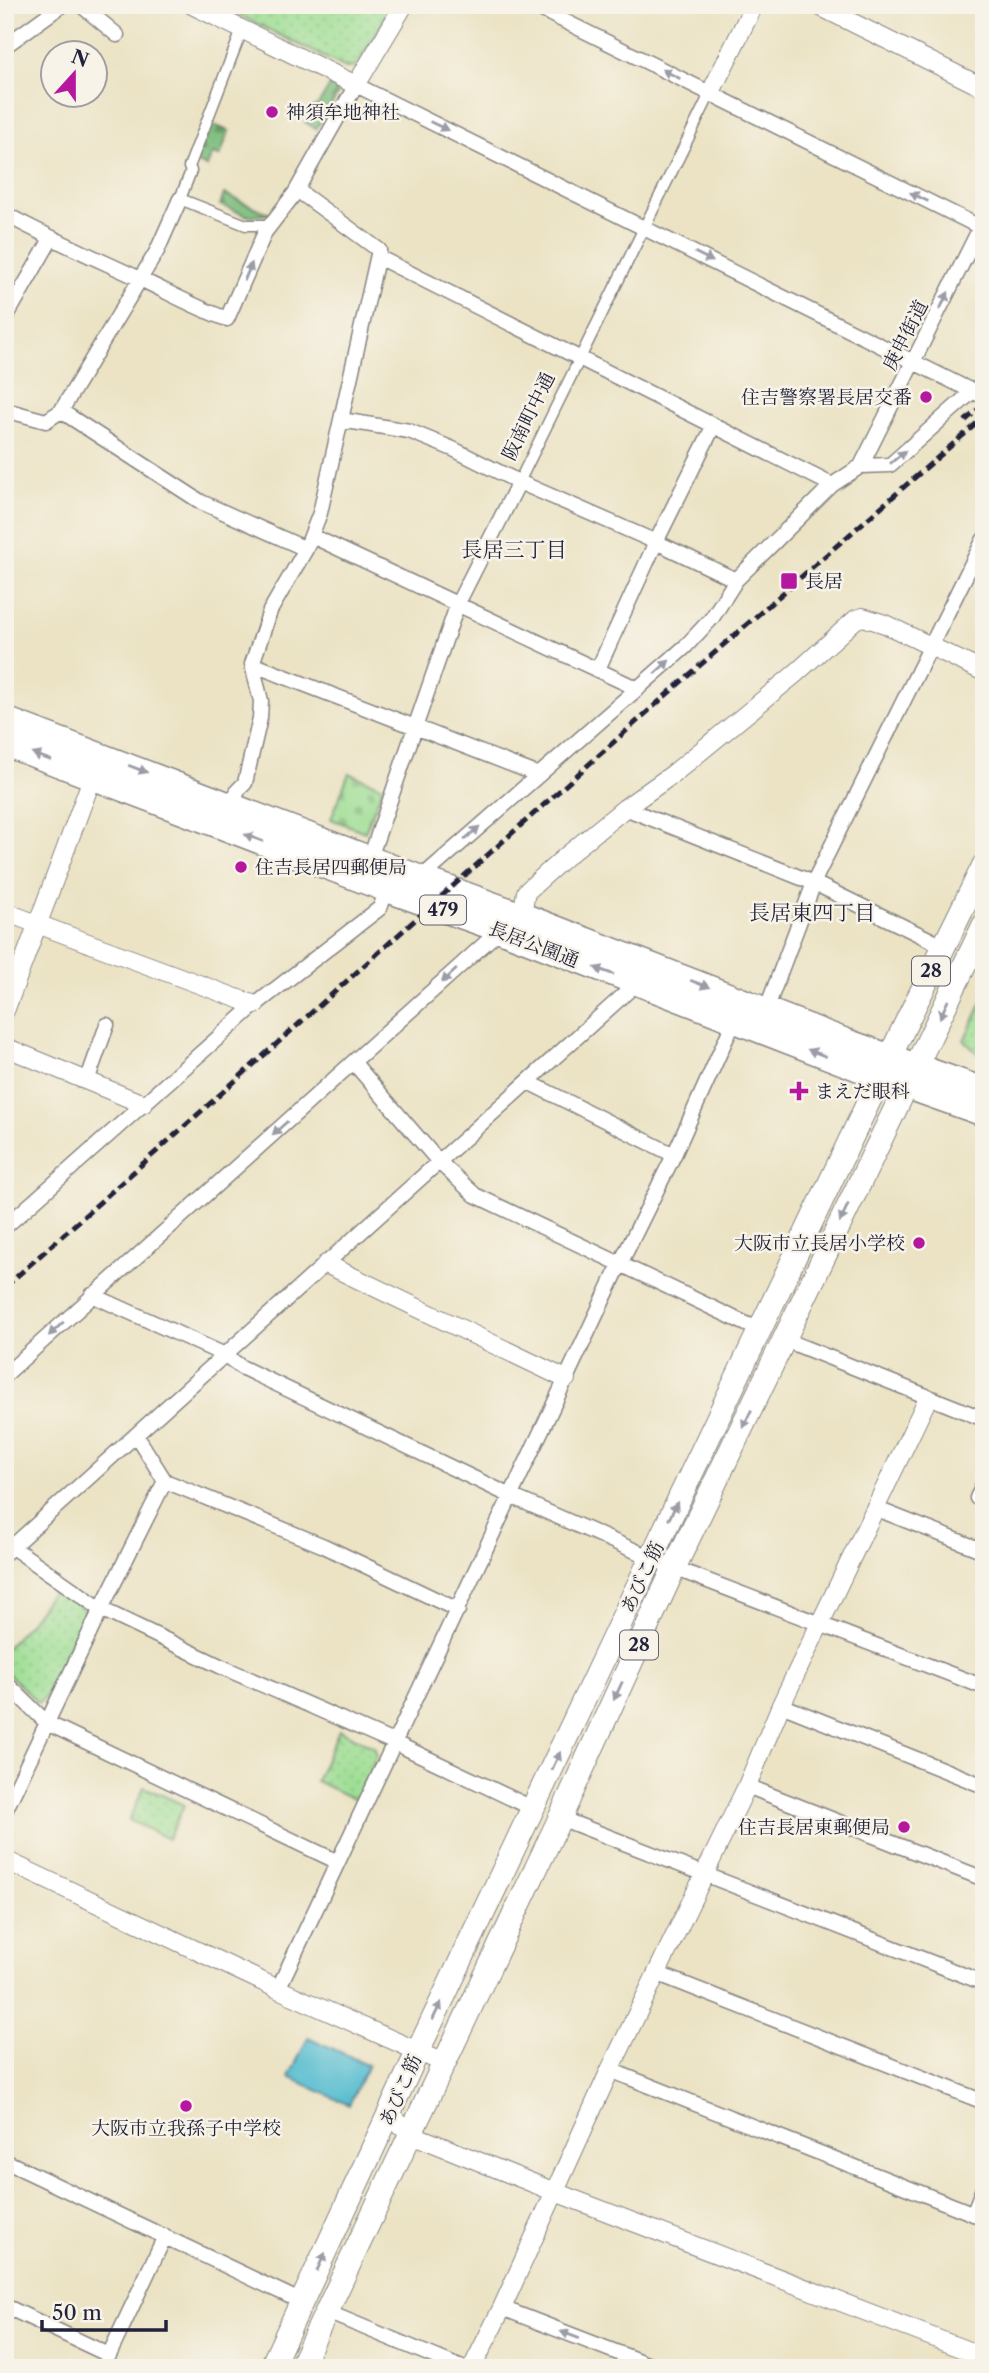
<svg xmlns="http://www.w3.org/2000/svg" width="989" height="2373" font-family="'Libre Caslon Text','Noto Serif JP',serif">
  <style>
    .grass { fill: url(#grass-dots); stroke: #608068; stroke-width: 2 }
    .forest { fill: url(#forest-firs); stroke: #50705c; stroke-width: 2 }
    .cemetery { fill: url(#cemetery-stones); stroke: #608068; stroke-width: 2 }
    .water { fill: #53bcd0; stroke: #3a6f86; stroke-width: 2 }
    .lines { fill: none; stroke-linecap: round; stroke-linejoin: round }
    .pedestrian-casing { stroke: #868280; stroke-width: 13 }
    .minor-casing { stroke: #868280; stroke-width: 17 }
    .tertiary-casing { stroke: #868280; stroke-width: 20 }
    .primary-casing { stroke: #868280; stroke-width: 25 }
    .trunk-casing { stroke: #868280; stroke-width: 27 }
    .pedestrian { stroke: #fff; stroke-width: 10 }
    .minor { stroke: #fff; stroke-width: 14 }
    .tertiary { stroke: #fff; stroke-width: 18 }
    .primary { stroke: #fff; stroke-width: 23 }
    .trunk { stroke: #fff; stroke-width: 24 }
    .rail { stroke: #22223b; stroke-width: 5; stroke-dasharray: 10 5; stroke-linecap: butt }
    .oneway { fill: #9c9ca7 }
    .poi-dot { fill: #b5179e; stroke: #f7f3e8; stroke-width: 2.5 }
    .labels { text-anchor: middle; stroke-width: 5; stroke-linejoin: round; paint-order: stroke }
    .shield { fill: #f7f3e8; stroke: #62616f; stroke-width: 2 }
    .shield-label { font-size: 18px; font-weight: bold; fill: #22223b }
    .poi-label { font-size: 19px; fill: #22223b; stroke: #f7f3e8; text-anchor: start }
    .street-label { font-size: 19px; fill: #22223b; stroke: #f7f3e8 }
    .neighbourhood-label { font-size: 21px; fill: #22223b; stroke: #f7f3e8 }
  </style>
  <defs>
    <pattern id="grass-dots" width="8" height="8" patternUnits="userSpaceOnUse" patternTransform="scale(1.75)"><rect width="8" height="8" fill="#9ede94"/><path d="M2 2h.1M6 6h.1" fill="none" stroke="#88be80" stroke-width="1.8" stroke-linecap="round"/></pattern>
    <pattern id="forest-firs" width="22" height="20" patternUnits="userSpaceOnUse" patternTransform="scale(1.75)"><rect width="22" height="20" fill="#7ebd7e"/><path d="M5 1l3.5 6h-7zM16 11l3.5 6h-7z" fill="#679968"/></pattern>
    <pattern id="cemetery-stones" width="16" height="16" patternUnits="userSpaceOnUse" patternTransform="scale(1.75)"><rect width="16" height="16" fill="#9ede94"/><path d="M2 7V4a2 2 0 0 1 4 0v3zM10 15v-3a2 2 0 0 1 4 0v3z" fill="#88be80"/></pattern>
  </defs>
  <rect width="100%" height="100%" fill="#f7f3e8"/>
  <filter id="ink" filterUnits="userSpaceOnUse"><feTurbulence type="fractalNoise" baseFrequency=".0143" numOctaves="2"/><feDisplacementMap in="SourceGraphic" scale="14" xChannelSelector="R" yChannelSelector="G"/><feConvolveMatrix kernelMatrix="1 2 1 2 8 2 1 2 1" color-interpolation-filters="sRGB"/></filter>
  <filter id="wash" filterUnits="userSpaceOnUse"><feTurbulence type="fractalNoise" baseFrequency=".00686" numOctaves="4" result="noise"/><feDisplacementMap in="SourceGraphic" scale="28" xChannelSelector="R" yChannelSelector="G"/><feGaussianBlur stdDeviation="1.57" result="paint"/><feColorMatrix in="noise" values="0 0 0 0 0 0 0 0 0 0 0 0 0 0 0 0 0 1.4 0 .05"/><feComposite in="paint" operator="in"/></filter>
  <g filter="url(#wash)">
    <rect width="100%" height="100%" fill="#ebe3c4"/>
    <path class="grass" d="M219 5H393L356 67 346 68Z
      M984 999V1060L964 1040Z
      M56 1587 86 1611 45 1698 38 1703 5 1671V1649L29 1623Z
      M339 1730 374 1747 377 1756 356 1800 316 1781Z
      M144 1787 184 1805 168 1839 129 1820Z"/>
    <path class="forest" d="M330 85 335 86 338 94 316 129 305 122 313 107 318 105Z
      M211 124 229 131 220 156 212 154 207 167 195 162Z
      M224 194 270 214 248 216 220 205Z"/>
    <path class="cemetery" d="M349 773 383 787 365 832 331 819Z"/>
    <path class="water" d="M308 2037 368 2065 349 2105 289 2077Z"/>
  </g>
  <g filter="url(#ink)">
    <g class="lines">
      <defs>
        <path id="pedestrian" d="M242 30 189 167 191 171 180 199 246 225H269
          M519 482 710 94"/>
        <path id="minor" d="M81 5 117 35
          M532 5 984 229
          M5 46 62 5
          M5 214C49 238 93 257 138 278 168 292 196 308 227 319L265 232 295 193 356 85 984 397
          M378 257 832 485
          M5 319 51 239
          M5 410 46 421 61 411 157 251 180 199
          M61 411 201 502 306 549 320 513 379 250 297 190
          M341 420 409 431 453 449 519 482 656 542 736 580
          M861 466 984 220
          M312 536 638 689
          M252 664 539 775
          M598 669 656 542 714 425
          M233 806 238 790 245 783 260 718 261 701 252 664 270 611 306 549
          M625 808 814 883 943 946
          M370 858 458 603 519 482
          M421 878 685 647 712 618 736 580 832 485 861 466 890 465 973 391 984 384
          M766 1010 817 875 984 539
          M354 1063 439 1162 475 1195 759 1330
          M87 1081 107 1025
          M528 1082 674 1155
          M5 1227 255 1005 380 908 387 890
          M92 1295 225 1355 241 1367 511 1496 674 1568 984 1687
          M785 1340 984 1419
          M5 1375 500 930
          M136 1435 165 1481 324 1546 458 1610
          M984 1482 977 1498 984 1501
          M877 1509 984 1551
          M5 1542 101 1609 222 1667 393 1742 534 1809
          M5 1553 637 983
          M5 1682 47 1723 338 1862
          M781 1705 984 1786
          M747 1786 984 1879
          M5 1811 101 1609 165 1481
          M560 1818 984 1983
          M656 1973 984 2102
          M278 1989 620 1264 674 1155 734 1021
          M610 2070 984 2218
          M5 2161 302 2302
          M973 2214 984 2186
          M5 2306 109 2355
          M502 2308 657 2368
          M327 2312 462 2368
          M103 2368 165 2236"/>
        <path id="tertiary" d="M192 5 356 85 404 5
          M817 5 984 88
          M710 94 754 5
          M5 912 255 1005
          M522 915 526 892 564 858 625 808 673 774 795 674 856 619 863 617 885 624 984 672
          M5 1011 96 768
          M5 1047 143 1104
          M326 1264 566 1379
          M5 1860 278 1989 444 2063
          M389 2114 411 2134 555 2192 984 2357
          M472 2368 502 2308 610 2070 747 1786 781 1705 928 1398"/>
        <path id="primary" d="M271 2368 418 2051 651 1558 907 1021 984 865
          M300 2368 560 1818 674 1568 984 925"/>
        <path id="trunk" d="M5 719 421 878 522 915 846 1041 984 1090
          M5 744 387 890 500 930 880 1077 984 1114"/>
      </defs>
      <use href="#pedestrian" class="pedestrian-casing"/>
      <use href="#minor" class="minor-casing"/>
      <use href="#tertiary" class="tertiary-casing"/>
      <use href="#primary" class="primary-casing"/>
      <use href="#trunk" class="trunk-casing"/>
      <use href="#pedestrian" class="pedestrian"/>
      <use href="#minor" class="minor"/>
      <use href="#tertiary" class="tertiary"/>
      <use href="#primary" class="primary"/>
      <use href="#trunk" class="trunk"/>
      <path class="rail" d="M965 421 984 404
        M5 1287 673 689 984 417"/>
    </g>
    <defs><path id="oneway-solid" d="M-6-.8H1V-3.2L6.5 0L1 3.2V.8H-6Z" transform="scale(1.75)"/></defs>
    <g class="oneway">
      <use href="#oneway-solid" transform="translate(671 74) rotate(-153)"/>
      <use href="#oneway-solid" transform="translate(439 126) rotate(26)"/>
      <use href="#oneway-solid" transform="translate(919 197) rotate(-154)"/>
      <use href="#oneway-solid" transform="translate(704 257) rotate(27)"/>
      <use href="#oneway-solid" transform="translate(248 272) rotate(-67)"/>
      <use href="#oneway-solid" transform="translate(944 301) rotate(-64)"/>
      <use href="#oneway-solid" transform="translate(898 457) rotate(-40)"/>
      <use href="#oneway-solid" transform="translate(662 667) rotate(-42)"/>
      <use href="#oneway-solid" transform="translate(42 757) rotate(-160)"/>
      <use href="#oneway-solid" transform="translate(138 769) rotate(21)"/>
      <use href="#oneway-solid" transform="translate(472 833) rotate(-41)"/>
      <use href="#oneway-solid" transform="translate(254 838) rotate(-159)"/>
      <use href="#oneway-solid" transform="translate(604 971) rotate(-160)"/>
      <use href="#oneway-solid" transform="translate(449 976) rotate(138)"/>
      <use href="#oneway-solid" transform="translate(700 984) rotate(21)"/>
      <use href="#oneway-solid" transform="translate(944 1009) rotate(115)"/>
      <use href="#oneway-solid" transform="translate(817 1053) rotate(-159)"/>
      <use href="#oneway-solid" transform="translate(280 1128) rotate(138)"/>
      <use href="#oneway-solid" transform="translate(844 1213) rotate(115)"/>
      <use href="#oneway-solid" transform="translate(56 1329) rotate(137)"/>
      <use href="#oneway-solid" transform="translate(747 1419) rotate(116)"/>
      <use href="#oneway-solid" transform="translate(673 1511) rotate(-64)"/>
      <use href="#oneway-solid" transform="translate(618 1691) rotate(115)"/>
      <use href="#oneway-solid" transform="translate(556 1761) rotate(-65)"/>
      <use href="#oneway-solid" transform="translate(437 2011) rotate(-64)"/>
      <use href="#oneway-solid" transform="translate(321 2262) rotate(-65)"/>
      <use href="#oneway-solid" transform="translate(570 2335) rotate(-159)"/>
    </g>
  </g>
  <g class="poi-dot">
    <circle cx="272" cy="112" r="7"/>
    <circle cx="926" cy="397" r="7"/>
    <rect x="780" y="572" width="18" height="18" rx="3.5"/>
    <circle cx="241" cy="867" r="7"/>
    <path d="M795.5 1080.5h7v7h7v7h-7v7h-7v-7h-7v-7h7z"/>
    <circle cx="919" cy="1243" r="7"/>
    <circle cx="904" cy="1827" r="7"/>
    <circle cx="186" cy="2106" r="7"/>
  </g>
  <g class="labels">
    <g class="shield">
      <rect x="420" y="895.5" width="46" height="29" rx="5"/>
      <rect x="912" y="956.5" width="38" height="29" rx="5"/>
      <rect x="620" y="1630.5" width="38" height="29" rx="5"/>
    </g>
    <g class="shield-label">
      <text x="443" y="916">479</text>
      <text x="931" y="977">28</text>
      <text x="639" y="1651">28</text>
    </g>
    <g class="poi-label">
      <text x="286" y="119">神須牟地神社</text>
      <text x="912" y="404" text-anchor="end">住吉警察署長居交番</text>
      <text x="805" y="588">長居</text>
      <text x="255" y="874">住吉長居四郵便局</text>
      <text x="815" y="1098">まえだ眼科</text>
      <text x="905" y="1250" text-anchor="end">大阪市立長居小学校</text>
      <text x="890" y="1834" text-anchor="end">住吉長居東郵便局</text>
      <text x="186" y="2135" text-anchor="middle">大阪市立我孫子中学校</text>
    </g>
    <g class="street-label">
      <text transform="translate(905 335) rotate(-63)" y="7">庚申街道</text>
      <text transform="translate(528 416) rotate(-64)" y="7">阪南町中通</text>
      <text transform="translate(534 944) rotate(21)" y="7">長居公園通</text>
      <text transform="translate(642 1577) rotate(-65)" y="7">あびこ筋</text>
      <text transform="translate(400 2090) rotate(-66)" y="7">あびこ筋</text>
    </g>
    <g class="neighbourhood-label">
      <text x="514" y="557">長居三丁目</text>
      <text x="812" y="920">長居東四丁目</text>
    </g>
  </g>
  <rect width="989" height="2373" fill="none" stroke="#f7f3e8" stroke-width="28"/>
  <g transform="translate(74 74) rotate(21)"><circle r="33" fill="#f7f3e8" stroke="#a29fa3" stroke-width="2"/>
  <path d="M0-5L12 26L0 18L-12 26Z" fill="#b5179e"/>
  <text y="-10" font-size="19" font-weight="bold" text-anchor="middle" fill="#22223b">N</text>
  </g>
  <path d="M42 2320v10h124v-10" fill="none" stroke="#22223b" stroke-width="3.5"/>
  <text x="52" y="2320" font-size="21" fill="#22223b" stroke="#f7f3e8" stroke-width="5" paint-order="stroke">50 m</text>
</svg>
